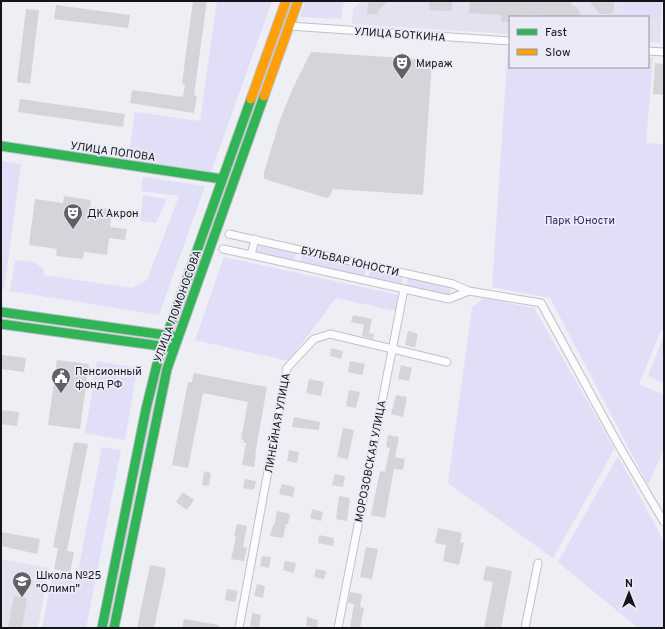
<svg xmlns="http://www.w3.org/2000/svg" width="665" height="629" font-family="Overpass,sans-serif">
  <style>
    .built { fill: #e2e2f0 }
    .green { fill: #e0dff7 }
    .building { fill: #d4d4da }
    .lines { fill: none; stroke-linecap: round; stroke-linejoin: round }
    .street-casing { stroke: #c0c0c6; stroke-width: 9 }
    .fast-casing { stroke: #c0c0c6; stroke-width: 11 }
    .slow-casing { stroke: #c0c0c6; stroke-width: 11 }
    .street { stroke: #fcfcfe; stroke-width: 7 }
    .fast { stroke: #30b455; stroke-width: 9 }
    .slow { stroke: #ff9f0a; stroke-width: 9 }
    .labels { text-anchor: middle; stroke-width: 3.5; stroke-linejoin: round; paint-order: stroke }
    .street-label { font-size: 11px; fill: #141419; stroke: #ebebf8 }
    .poi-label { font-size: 11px; fill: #141419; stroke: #ebebf8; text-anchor: start }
    .park-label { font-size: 11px; fill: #322767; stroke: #ebebf8 }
  </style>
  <rect width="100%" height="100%" fill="#eeeef5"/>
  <path class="built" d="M362 1H662L660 43 648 42V17H510V34L352 24 353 9Z
    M1 559 49 568 38 628H1Z"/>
  <path class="green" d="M217 1H272L211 172 138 161 129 154 135 112 200 121Z
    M290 1H294L238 160 233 158Z
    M305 1H344L341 19 300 17Z
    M625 1H662L661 18 624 16Z
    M508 47 510 48V67H648V58H653L646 143 664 144V331L661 330 639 384 664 395V449L648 485 550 298 492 287Z
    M1 161 21 164 4 290 1 289Z
    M232 161 237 163 183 313 179 312Z
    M143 177 205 186 159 315 10 291 15 260 34 262 44 269 43 275 132 288 147 280 179 196 141 191Z
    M143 195 167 199 156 223 140 221Z
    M259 244 296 252 294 262 257 253Z
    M303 253 366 268 364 278 300 263Z
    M224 257 399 295 396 311 336 298 289 361 195 340Z
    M370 269 403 276 401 287 368 279Z
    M408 277 451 287 449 298 406 287Z
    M483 298 534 308 614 448 605 466 553 558 448 483 472 308Z
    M664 335V383L648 376Z
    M97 361 137 368 125 440 85 433Z
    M159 371 162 372 139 480 136 479Z
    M102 447 121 450 86 628H42L52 578 76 582Z
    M618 456 663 540 664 628H638L558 562Z
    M134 491H137L109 628H106Z"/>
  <path class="building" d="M193 1H207L194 95 197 96 194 113 130 103 132 90 183 97 185 84 182 83Z
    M373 1H388L378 10 377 14H367L368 3Z
    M429 1H452V11L429 10Z
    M470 1H572L571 5 578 8 580 14 579 17H540V15H527V17H510V22H501V15L469 13Z
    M589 1H614V10L611 14H600Z
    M56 5 130 15 128 28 54 19Z
    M26 9 39 10 30 84 17 82Z
    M311 52 432 60 423 195 333 189 330 196 327 198 264 179V172L280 120 292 90Z
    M655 63 664 64V95L653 94Z
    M20 99 125 114 123 127 18 112Z
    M64 196 91 200 90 207 112 209 110 227 127 229 125 240 109 238 107 255 84 252 83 259 56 256 57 249 29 245 35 199 63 203Z
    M353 315 372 319 369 333 374 334 373 339 362 336 364 325 351 322Z
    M408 331 418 334 415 348 405 345Z
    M331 348 343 351 341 359 330 356Z
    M1 355 26 358 24 372 1 369Z
    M57 360 89 364 80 429 48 425Z
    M350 361 365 364 362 375 348 372Z
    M401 365 412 368 409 381 398 379Z
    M194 373 267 387 255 455H256L254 467 242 465 246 443H243L244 440 241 439 248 402 203 393 188 468 172 465 188 382H192Z
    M309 379 324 382 321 396 306 393Z
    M349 390 360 392 356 408 346 406Z
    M396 395 407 397 403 417 391 414Z
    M1 410 19 412 17 426 1 424Z
    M294 417 320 422 319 430 292 427Z
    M343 428 354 430 348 459 337 457Z
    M388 435 399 437 395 457 405 459 403 470 394 469 385 518 371 515 380 471 385 472 390 448 386 447Z
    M74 442 88 444 67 551 74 552 70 573 54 569 58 548 53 547Z
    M289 450 299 452 297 463 287 461Z
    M204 471 211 473 209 486 202 485Z
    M335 474 345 476 343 487 332 485Z
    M245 479 256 481 254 490 243 488Z
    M282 484 295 487 293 497 279 494Z
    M183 492 194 500 187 510 176 502Z
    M339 496 350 498 347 521 336 519Z
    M312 509 323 512 321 521 310 518Z
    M277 511 290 514 288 524H286L283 538 270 536 273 525 274 526Z
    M237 524 247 526 243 547 247 548 244 561 231 559 236 537 234 536Z
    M438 528 462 533 460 542 464 543 459 565 443 561 446 545 435 543Z
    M1 532 40 539 37 554 1 546Z
    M319 535 334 538 333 546 318 543Z
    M366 547 378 549 372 579 360 577Z
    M262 556 271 557 269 568 260 566Z
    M285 561 296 563 294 573 283 570Z
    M150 565 165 568V571H166L154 628H137Z
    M486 566 512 571 501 628H484L493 582 483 580Z
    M316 569 326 571 324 579 314 577Z
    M257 584 265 586 263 598 254 596Z
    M227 589 238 591 235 602 225 600Z
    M350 592 362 594 360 607 364 608 360 628H350L354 604 348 603Z
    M14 596 27 598 22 628H8Z
    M252 613 261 615 259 628 250 626Z
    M307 617 318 620 317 628 306 626Z
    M184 619 219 625V628H182Z"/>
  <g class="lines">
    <defs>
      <path id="street" d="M289 26 510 41
        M648 51 664 52
        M229 234 453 284 469 291
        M223 249 251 255 255 239
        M251 255 449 299 469 291 541 303 618 444 664 522
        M239 628 287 368 314 339 330 334 447 362
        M338 628 403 294
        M525 628 538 563"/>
      <path id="fast" d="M1 146 222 179
        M1 312 172 336
        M1 324 168 347
        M102 628 146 409 158 360 251 99
        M114 628 167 369 264 96"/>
      <path id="slow" d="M264 96 298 1
        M251 99 286 1"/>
    </defs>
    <use href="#street" class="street-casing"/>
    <use href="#fast" class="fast-casing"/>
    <use href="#slow" class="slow-casing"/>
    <use href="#street" class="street"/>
    <use href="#fast" class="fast"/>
    <use href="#slow" class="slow"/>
  </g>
  <defs>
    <symbol id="theatre-pin" viewBox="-11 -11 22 30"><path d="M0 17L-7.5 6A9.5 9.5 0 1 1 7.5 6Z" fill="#606066" stroke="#ebebf8"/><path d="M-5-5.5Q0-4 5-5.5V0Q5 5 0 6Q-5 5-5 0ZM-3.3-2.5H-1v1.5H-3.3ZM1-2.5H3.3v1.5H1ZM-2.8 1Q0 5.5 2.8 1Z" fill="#fff"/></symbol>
    <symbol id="civic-pin" viewBox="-11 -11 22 30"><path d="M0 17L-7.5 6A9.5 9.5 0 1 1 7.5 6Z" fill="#606066" stroke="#ebebf8"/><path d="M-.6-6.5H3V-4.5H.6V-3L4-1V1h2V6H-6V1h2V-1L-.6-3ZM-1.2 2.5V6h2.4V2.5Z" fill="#fff"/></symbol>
    <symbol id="school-pin" viewBox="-11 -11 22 30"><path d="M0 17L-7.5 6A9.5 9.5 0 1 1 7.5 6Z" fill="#606066" stroke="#ebebf8"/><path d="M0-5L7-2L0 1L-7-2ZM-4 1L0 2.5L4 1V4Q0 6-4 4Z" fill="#fff"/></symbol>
  </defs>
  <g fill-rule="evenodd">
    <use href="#theatre-pin" x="391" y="52" width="22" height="30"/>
    <use href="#theatre-pin" x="62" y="202" width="22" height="30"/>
    <use href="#civic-pin" x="50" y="366" width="22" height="30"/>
    <use href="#school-pin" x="11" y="570" width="22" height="30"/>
  </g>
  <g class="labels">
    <g class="street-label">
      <text transform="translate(400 34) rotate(4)" y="4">УЛИЦА БОТКИНА</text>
      <text transform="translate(113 151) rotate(8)" y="4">УЛИЦА ПОПОВА</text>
      <text transform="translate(350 261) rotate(13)" y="4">БУЛЬВАР ЮНОСТИ</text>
      <text transform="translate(177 306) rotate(-70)" y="4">УЛИЦА ЛОМОНОСОВА</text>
      <text transform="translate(277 423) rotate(-80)" y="4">ЛИНЕЙНАЯ УЛИЦА</text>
      <text transform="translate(370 461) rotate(-79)" y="4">МОРОЗОВСКАЯ УЛИЦА</text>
    </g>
    <g class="poi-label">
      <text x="416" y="67">Мираж</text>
      <text x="87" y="217">ДК Акрон</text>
      <text x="75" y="375">Пенсионный<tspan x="75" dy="13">фонд РФ</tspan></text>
      <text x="36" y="579">Школа №25<tspan x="36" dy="13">"Олимп"</tspan></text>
    </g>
    <g class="park-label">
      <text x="580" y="224">Парк Юности</text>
    </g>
  </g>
  <rect width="665" height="629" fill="none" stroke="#141419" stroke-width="4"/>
  <rect x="509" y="16" width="140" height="52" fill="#ebebf8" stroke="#95959f"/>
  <rect x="517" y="29" width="20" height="6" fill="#30b455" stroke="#95959f"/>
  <text x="545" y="36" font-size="12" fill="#141419">Fast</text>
  <rect x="517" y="49" width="20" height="6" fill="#ff9f0a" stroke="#95959f"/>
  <text x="545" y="56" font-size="12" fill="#141419">Slow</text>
  <g transform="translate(629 593)" stroke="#ebebf8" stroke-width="3" paint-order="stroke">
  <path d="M0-3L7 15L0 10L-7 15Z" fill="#141419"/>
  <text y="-6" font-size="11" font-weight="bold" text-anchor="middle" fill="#141419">N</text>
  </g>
</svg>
